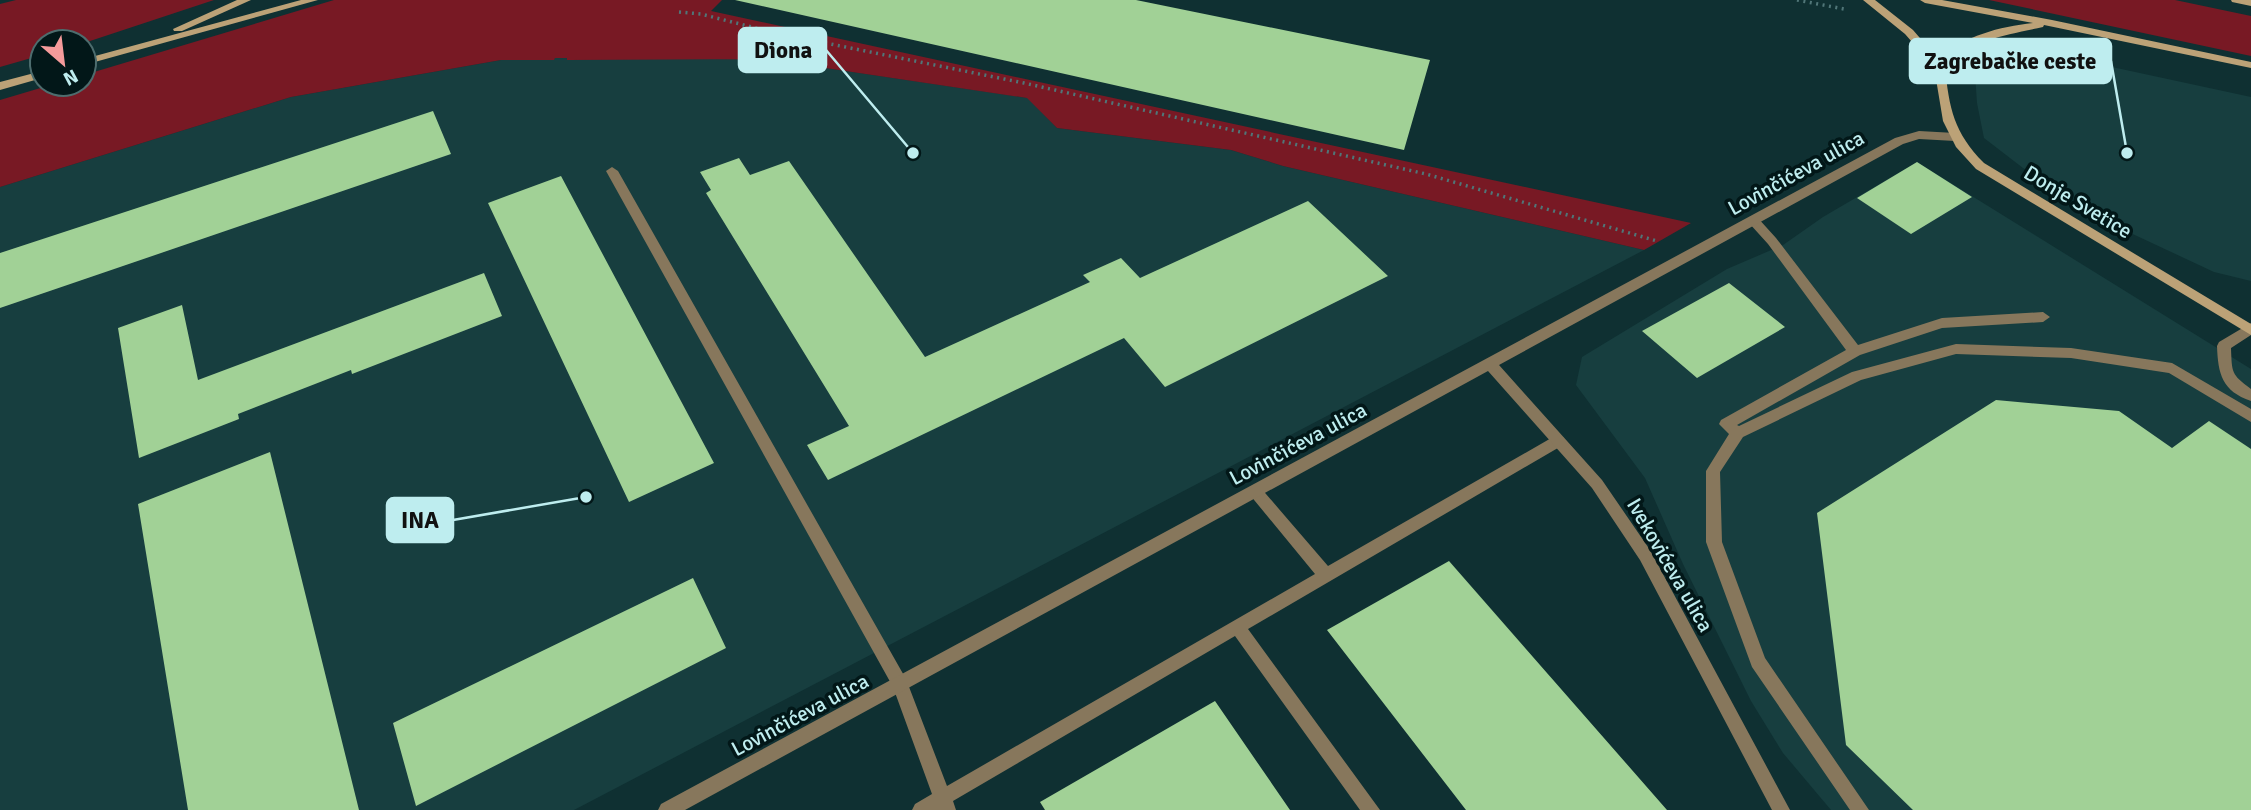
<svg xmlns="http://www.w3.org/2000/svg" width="2251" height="810" font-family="Signika,sans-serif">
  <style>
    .built { fill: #173e3f }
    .green { fill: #781924 }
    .building { fill: #a1d196 }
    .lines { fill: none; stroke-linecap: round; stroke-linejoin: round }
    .path { stroke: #507678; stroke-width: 3.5; stroke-dasharray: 2 4.5; stroke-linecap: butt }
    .lane { fill: #87775c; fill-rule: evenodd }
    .street { fill: #87775c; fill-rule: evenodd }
    .secondary { fill: #bca277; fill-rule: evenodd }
    .labels { text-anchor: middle; stroke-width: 7; stroke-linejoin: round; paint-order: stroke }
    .street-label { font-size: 21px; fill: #beedef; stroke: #021718 }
    .leader { fill: none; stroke: #beedef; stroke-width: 2.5 }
    .callout-dot { fill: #beedef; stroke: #021718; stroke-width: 2.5 }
    .callout { fill: #beedef; stroke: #beedef; stroke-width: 2.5 }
    .callout-label { font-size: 23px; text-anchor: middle; font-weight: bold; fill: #111 }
  </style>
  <rect width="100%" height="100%" fill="#0f3032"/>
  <path class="built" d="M2014 46 2251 97V281L2214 272 2122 229 2023 168 1984 138 1977 103 1975 74 1987 52Z
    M555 58 765 59 1028 98 1057 128 1231 150 1283 166 1644 250 574 810H0V187L291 97 501 60H553Z
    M1917 162 2251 369V810H1831L1783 753 1751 701 1683 564 1645 478 1576 385 1582 357 1727 269 1783 245 1823 217Z"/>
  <path class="green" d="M16 0H214L84 43 42 42V55L0 67V4Z
    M334 0H722L711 11 1691 223 1644 250 1283 166 1231 150 1057 128 1027 98 765 59 567 60V58H555L554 60H501L291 97 0 187V100L54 84H84V75Z
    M1989 0H2175L2251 16V56Z"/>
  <path class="building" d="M735 0H1136L1430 60 1404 150Z
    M433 111 451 154 0 308V253Z
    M739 158 750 175 789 161 925 357 1090 282 1083 275 1121 258 1140 278 1308 201 1388 276 1165 387 1124 338 828 480 807 445 849 426 706 193 711 190 700 172Z
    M1917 162 1972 197 1911 234 1857 198Z
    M561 176 714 463 629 502 488 203Z
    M484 273 502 316 352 374 351 370 238 414 239 419 139 458 118 328 182 305 198 380Z
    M1729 283 1785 327 1697 378 1642 331Z
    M1996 400 2119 411 2172 448 2209 421 2251 449V810H1913L1846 745 1817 513Z
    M270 452 359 810H188L138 504Z
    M1449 561 1667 810H1466L1327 630Z
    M693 578 726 648 416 806 393 723Z
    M1215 701 1290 810H1045L1040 802Z"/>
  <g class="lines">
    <path class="path" d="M1797 0 1844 9
      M679 12 701 14 771 32 1024 83 1426 174 1657 241"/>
    <path class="lane" d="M612 167 618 171 906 679 947 786 1315 574 1250 495 1248 491 1250 487 1255 485 1260 487 1328 566 1553 437H1563L1565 441 1563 445 1248 629 1380 810H1360L1235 636 953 801 956 810H912L915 804 932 794 893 687 606 171Z
      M1753 216 1757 217 1776 238 1858 345 1942 318 2043 312 2050 317 2043 322 1942 328 1860 355 1737 425 1739 426 1852 372 1956 344 2071 348 2172 363 2251 409V422L2169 373 2071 358 1956 354 1861 380 1743 437 1720 472 1722 542 1765 658 1869 810H1850L1752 667 1706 542V471L1729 434 1719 424 1721 420 1846 350 1768 244 1749 223 1747 220Z
      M2251 323V335L2231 348C2232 373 2231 374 2251 389V401C2222 391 2218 374 2217 346L2219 342Z"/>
    <path class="street" d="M1919 131 1955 133 1961 137 1955 141 1919 139 1903 144 1499 365 1602 480 1650 550 1790 810H1772L1640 560 1592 488 1488 371 685 810H658L661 804 1895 138Z"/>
    <path class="secondary" d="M237 0H251L182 31H174L173 29Z
      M301 0H318L84 65V59Z
      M1863 0H1875L1913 30 1939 60C1965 35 1999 27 2033 23L1925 3 1920 0H1942L2052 20 2251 62V68L2044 25 2043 27C2006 35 1973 39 1945 67 1949 108 1954 133 1984 163L2251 324V335L1976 169 1956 147 1943 121 1934 67 1905 34Z
      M2231 0H2251V6L2232 2Z
      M42 71V78L0 90V82Z"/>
  </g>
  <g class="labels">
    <g class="street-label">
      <text transform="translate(1796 173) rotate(-29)" y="7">Lovinčićeva ulica</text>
      <text transform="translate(2078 202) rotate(31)" y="7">Donje Svetice</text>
      <text transform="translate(1298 444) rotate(-28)" y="7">Lovinčićeva ulica</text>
      <text transform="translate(1670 565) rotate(60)" y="7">Ivekovićeva ulica</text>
      <text transform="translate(800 715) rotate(-28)" y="7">Lovinčićeva ulica</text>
    </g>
  </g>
  <path class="leader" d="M913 153L826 50M2127 153L2111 61M586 497L453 520"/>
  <g class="callout-dot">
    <circle cx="913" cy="153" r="7"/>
    <circle cx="2127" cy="153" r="7"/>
    <circle cx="586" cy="497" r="7"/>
  </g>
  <g class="callout">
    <rect x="739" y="28" width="87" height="44" rx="7"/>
    <rect x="1910" y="39" width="201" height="44" rx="7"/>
    <rect x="387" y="498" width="66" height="44" rx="7"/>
  </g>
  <g class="callout-label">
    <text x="783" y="58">Diona</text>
    <text x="2010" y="69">Zagrebačke ceste</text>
    <text x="420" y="528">INA</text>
  </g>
  <g transform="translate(63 63) rotate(152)"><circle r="33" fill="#021718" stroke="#4d6d6e" stroke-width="2"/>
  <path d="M0-5L12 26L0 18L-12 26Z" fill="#f59b9b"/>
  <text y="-10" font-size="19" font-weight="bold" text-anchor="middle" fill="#beedef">N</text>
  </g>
</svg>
